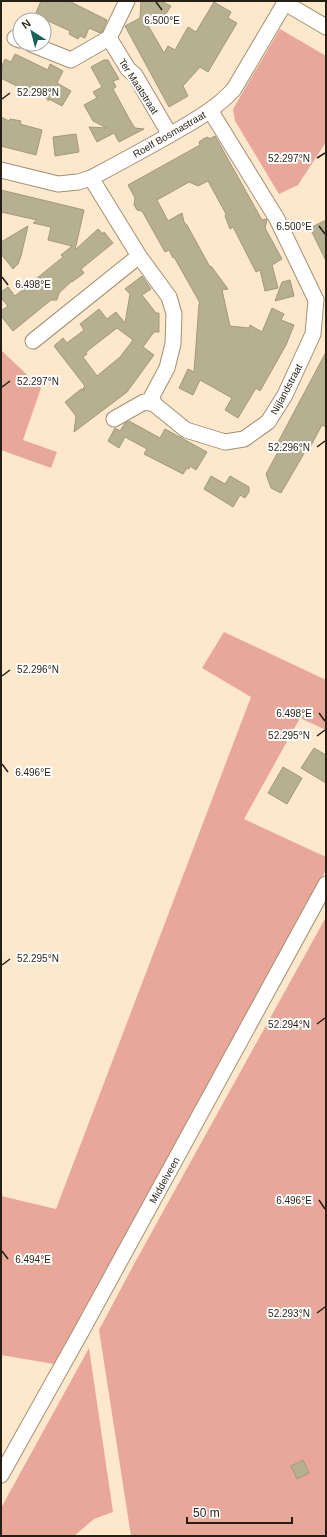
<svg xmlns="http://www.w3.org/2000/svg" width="327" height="1537" font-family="Helvetica,sans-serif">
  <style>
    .green { fill: #e9a799 }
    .building { fill: #b6b090; stroke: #a09a7b; fill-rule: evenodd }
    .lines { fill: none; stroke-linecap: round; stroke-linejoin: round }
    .minor-casing { stroke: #a28f74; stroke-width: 17 }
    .minor { stroke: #fff; stroke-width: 15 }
    .ticks { fill: none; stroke: #261f14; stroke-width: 1.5 }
    .labels { text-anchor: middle; stroke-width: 4; stroke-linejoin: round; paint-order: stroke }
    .street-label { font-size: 10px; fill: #261f14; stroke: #fff }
    .ticks-label { font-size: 10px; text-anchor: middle; fill: #261f14; stroke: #fff; stroke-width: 4; stroke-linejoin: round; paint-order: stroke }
  </style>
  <rect width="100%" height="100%" fill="#fde8cb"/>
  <path class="green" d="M280 29 326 56V142L298 185 279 194 235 121 233 109Z
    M1 350 41 388 23 440 57 452 51 468 1 450Z
    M224 632 326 680V730L300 718 244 819 326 857V870L54 1364 1 1355V1196L56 1209 251 697 202 668Z
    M326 917V1536H131L99 1330 133 1266Z
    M89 1348 113 1512 94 1519 74 1536H1V1508Z"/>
  <path class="building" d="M41 1H69L107 20 102 32 100 33 89 28 85 38 80 36 78 39 69 34 70 31 35 15Z
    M141 1H161L171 6 162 20H145L164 53 168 46 175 50 188 27 196 32 214 2 231 12 228 18 237 23 208 72 200 67 183 86 188 96 169 107 125 26 140 18Z
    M15 54 48 70 50 64 63 71 57 83 71 91 62 106 49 99 48 101V99L31 90 30 93 1 78V68L5 59 11 62Z
    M104 60H108L119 79 113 81 116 87 113 89 131 122 135 128 144 129 119 142 114 133 97 142 89 127 107 128 93 121 84 105 97 98 93 92 102 87 91 67Z
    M1 117 9 121 10 119 21 121 20 124 42 130 36 155 1 146Z
    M76 134 79 152 55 156 53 137Z
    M215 136 262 220 266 219 267 220 265 228 282 259 272 265 278 288 265 291 260 270 256 272 233 227 230 229 225 216 226 214 208 181 198 186 189 182 157 200 168 221 182 213 184 222 187 225 210 267 211 266 228 289 222 290 230 326 249 328 250 325 262 332 272 308 284 314 281 320 294 325 286 345 260 391 256 388 238 418 225 410 232 398 200 380 193 395 179 388 188 369 194 372 199 304 200 303 174 257 173 258 169 250 165 252 142 211 137 210 134 205 135 198 128 185 200 145 199 142 203 139 208 137 209 139Z
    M1 190 84 210 75 250 98 229 103 234 104 232 113 243 81 269 84 273 72 282V281L59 293 57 300H51L13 331 1 316V311L8 306 1 298V292L8 287 15 296 63 257 61 255 72 246 48 240 51 227 33 223 37 220 1 212Z
    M326 220V261L310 228Z
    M28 226 21 256 18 264 13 269 1 254V242Z
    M142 276 151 289 142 295 156 313H159V332H154L143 347 154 355 127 392 74 432 76 416 65 402 81 389 85 390 83 388 85 386 54 346 63 338 67 343 84 330 80 324 99 309 107 319 116 312 125 323 130 294 125 289ZM117 328 133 340 120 357 97 376 83 357 87 354 86 352Z
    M290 280 294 296 275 301 282 282Z
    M326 352V427L322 425 308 451 306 450 281 493 271 488 266 474 280 448 276 446Z
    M129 421 160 438 165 429 207 452 196 470 190 466 189 469 187 468 183 474 144 454 147 449 125 437 119 448 108 441 115 428 120 431 125 423Z
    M211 476 225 484 230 476 249 487V492L245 498 240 495 233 507 204 489Z
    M314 748 326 755V783L301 768Z
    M283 767 302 778 287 804 268 793Z
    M303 1460 309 1473 297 1479 291 1466Z"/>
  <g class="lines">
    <defs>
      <path id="minor" d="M285 3 326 27
        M15 38 20 40
        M109 38 128 69 135 75 170 135
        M31 44 71 60 109 38 127 1
        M1 170 58 184 78 182 91 178C121 162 151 146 180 129 199 118 219 106 234 89L286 1
        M91 178 139 256 169 297 174 314 173 344 167 368 152 396 154 404
        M33 341 139 256
        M114 419 144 402 154 404 186 430 225 442 244 439 268 422 285 395 313 334 316 300 277 219 210 110
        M1 1475 80 1334 326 884"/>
    </defs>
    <use href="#minor" class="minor-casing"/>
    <use href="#minor" class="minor"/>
  </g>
  <path class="ticks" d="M156 2 162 10M2 99 10 93M317 158 325 153M319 226 325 234M2 277 8 285M2 387 10 381M317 447 325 441M2 676 10 670M319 713 325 721M317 736 325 730M2 764 8 772M2 965 10 959M317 1024 325 1018M319 1200 325 1209M2 1251 8 1259M317 1313 325 1307"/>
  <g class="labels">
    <g class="street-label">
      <text transform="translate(139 86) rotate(57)" y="4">Ter Maatstraat</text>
      <text transform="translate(169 134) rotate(-30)" y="4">Roelf Bosmastraat</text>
      <text transform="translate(286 389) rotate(-62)" y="4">Nijlandstraat</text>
      <text transform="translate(164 1180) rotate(-61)" y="4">Middelveen</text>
    </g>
  </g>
  <g class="ticks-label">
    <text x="162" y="24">6.500°E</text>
    <text x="38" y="96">52.298°N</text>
    <text x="289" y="162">52.297°N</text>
    <text x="294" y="230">6.500°E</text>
    <text x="33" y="288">6.498°E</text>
    <text x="38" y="385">52.297°N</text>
    <text x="289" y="451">52.296°N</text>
    <text x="38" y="673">52.296°N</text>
    <text x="294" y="717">6.498°E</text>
    <text x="289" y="739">52.295°N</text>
    <text x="33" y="776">6.496°E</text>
    <text x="38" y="962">52.295°N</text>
    <text x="289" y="1028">52.294°N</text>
    <text x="294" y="1204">6.496°E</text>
    <text x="33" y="1263">6.494°E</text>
    <text x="289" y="1317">52.293°N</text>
  </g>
  <rect width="327" height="1537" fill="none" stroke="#261f14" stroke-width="4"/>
  <g transform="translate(32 32) rotate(324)"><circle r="19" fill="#ffffff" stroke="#a8a5a1"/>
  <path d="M0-3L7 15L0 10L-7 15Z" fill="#17645d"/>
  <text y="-6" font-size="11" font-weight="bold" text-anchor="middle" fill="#261f14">N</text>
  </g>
  <path d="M187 1517v6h105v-6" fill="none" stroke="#261f14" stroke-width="2"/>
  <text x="193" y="1517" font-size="12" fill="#261f14" stroke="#ffffff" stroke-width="3" paint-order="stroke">50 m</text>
</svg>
